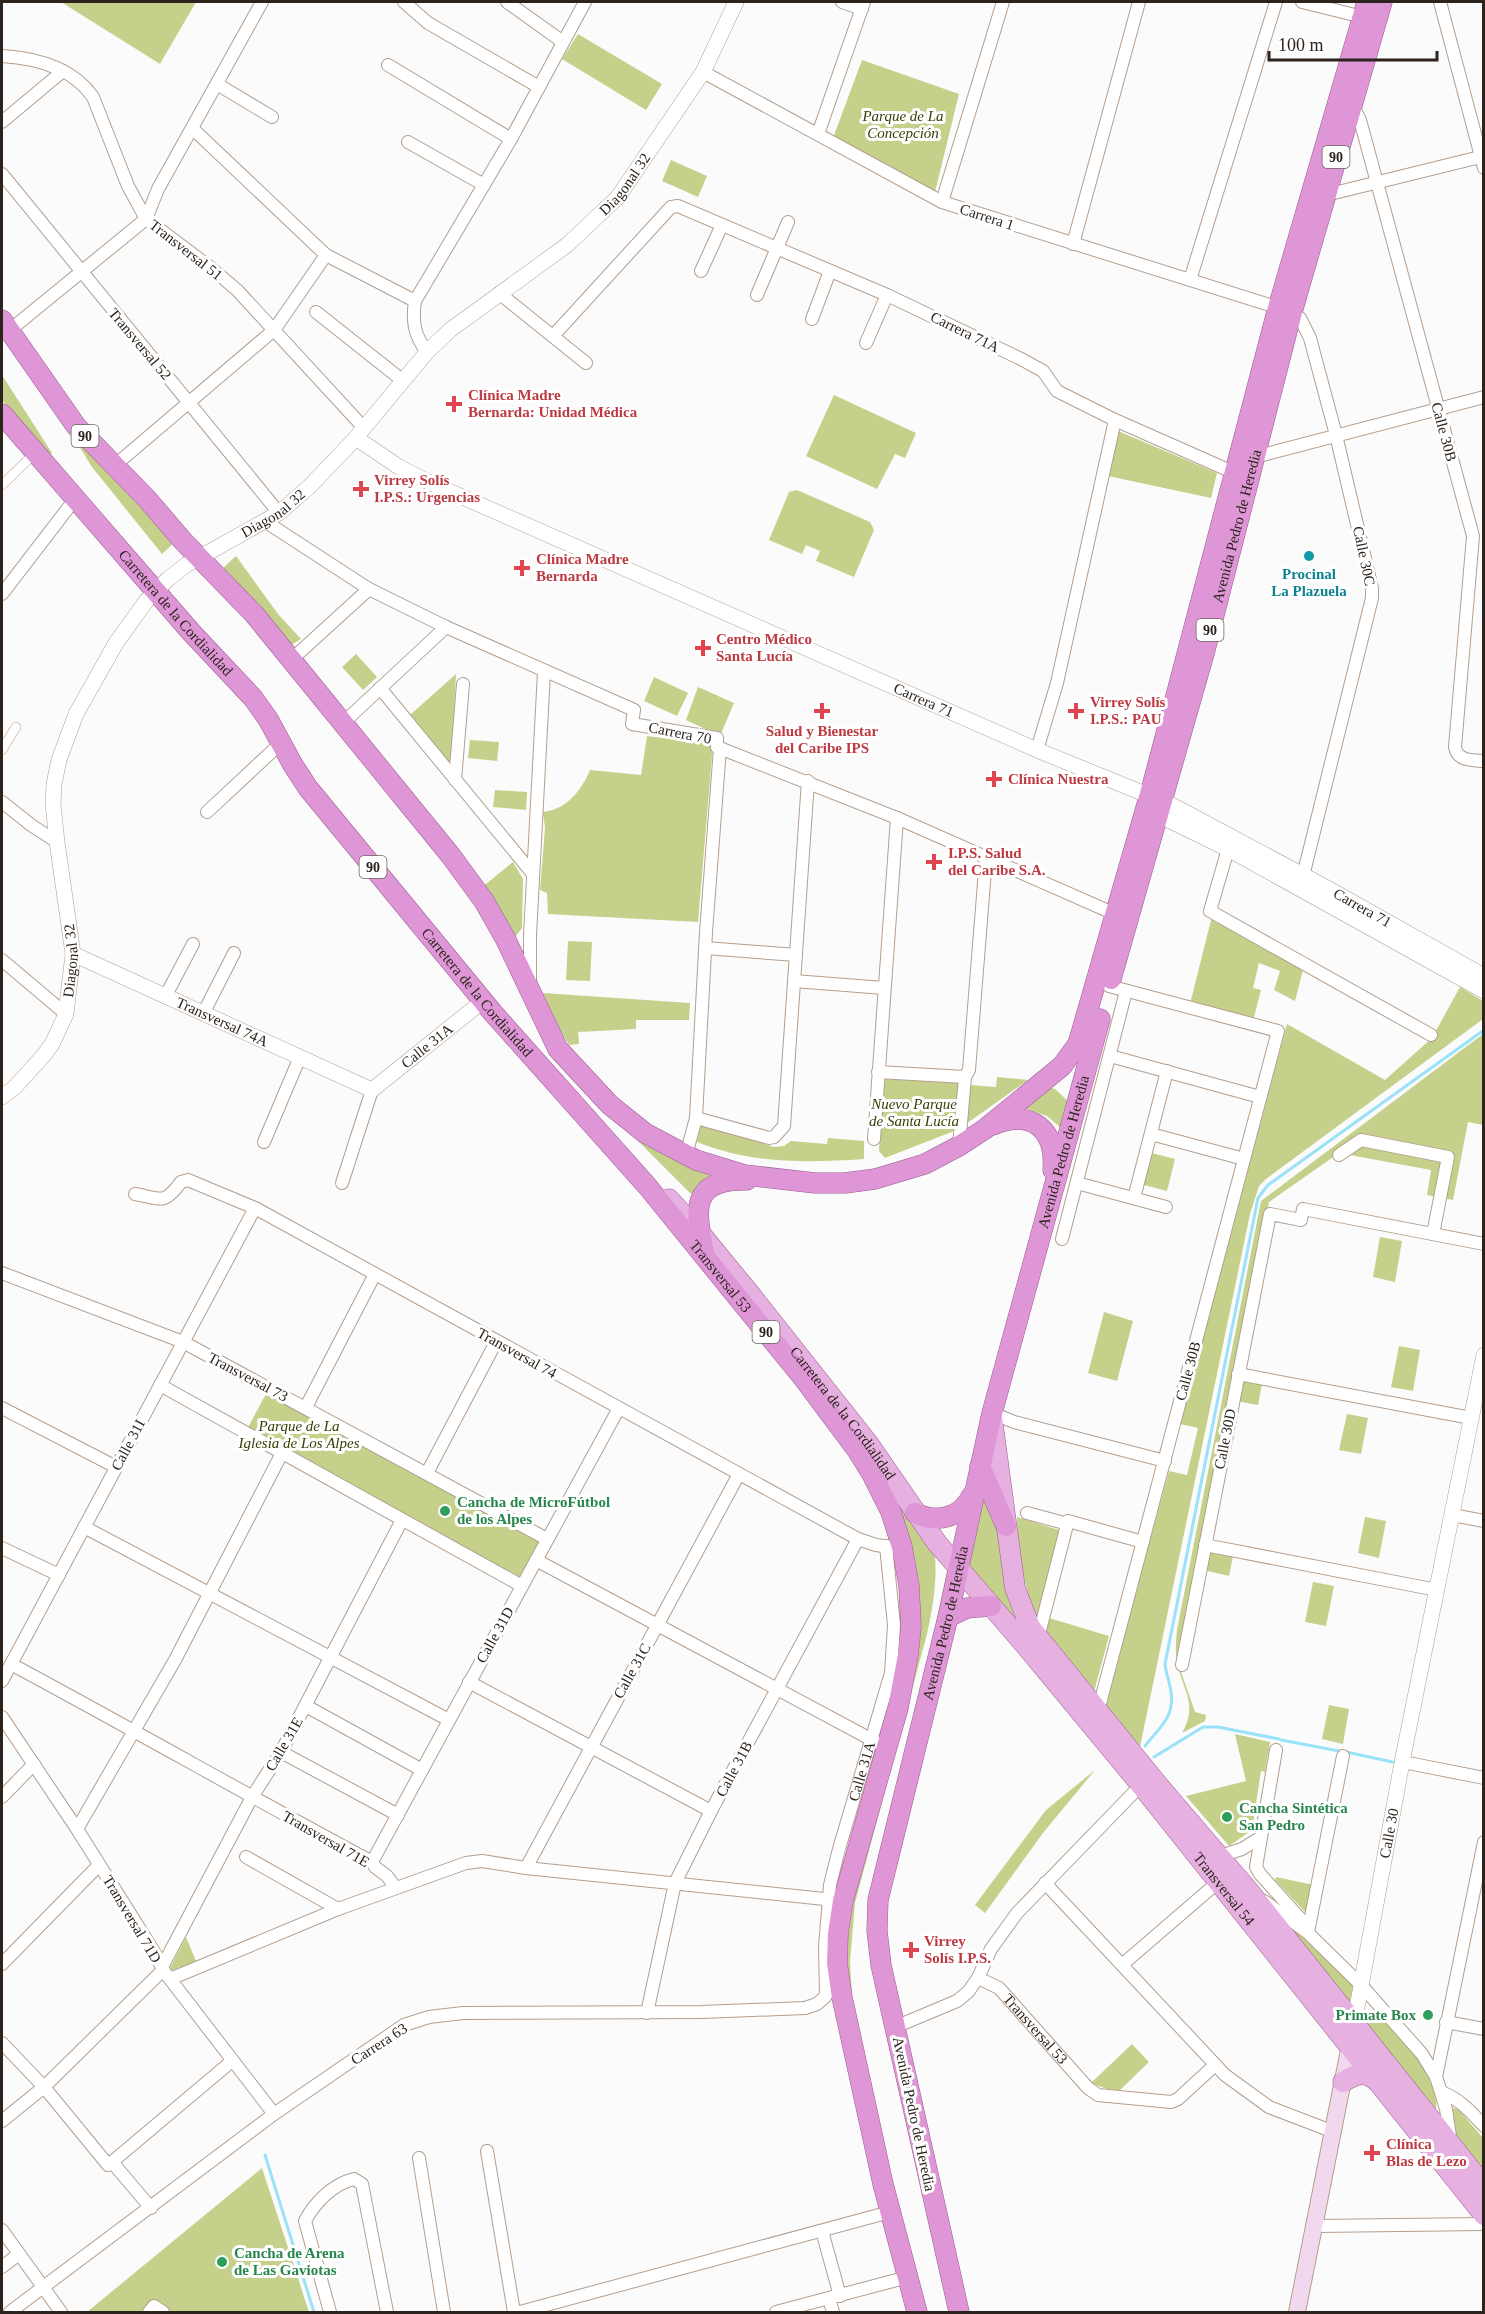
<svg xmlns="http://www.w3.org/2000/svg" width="1485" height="2314" font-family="'Times New Roman',serif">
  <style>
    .green { fill: #c5d18b }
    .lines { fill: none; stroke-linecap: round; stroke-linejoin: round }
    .stream { stroke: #9ae2f9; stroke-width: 3 }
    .pedestrian-casing { stroke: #b59e8c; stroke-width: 10 }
    .minor-casing { stroke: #b59e8c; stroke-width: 14 }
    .tertiary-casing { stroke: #b59e8c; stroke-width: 16 }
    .secondary-casing { stroke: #b59e8c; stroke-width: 18 }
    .primary-casing { stroke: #9a5d8e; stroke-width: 21 }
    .trunk-casing { stroke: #9a5d8e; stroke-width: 21 }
    .pedestrian { stroke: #fff; stroke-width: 9 }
    .minor { stroke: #fff; stroke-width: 12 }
    .tertiary { stroke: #fff; stroke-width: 15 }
    .secondary { stroke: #f2d8ef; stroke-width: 16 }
    .primary { stroke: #e6b0e0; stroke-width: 20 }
    .trunk { stroke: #de96d6; stroke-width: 20 }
    .health-dot { fill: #e0444e; stroke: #fff; stroke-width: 2 }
    .culture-dot { fill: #0f9aa8; stroke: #fff; stroke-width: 2 }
    .leisure-dot { fill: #2e9e5b; stroke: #fff; stroke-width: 2 }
    .labels { text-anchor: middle; stroke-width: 6; stroke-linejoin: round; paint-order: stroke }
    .shield { fill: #fff; stroke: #6b6560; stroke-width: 1.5 }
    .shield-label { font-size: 14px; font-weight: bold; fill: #2c231c }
    .park-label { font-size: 15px; font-style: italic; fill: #373e04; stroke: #fff }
    .street-label { font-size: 15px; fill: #2c231c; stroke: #fff }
    .health-label { font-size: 15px; font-weight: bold; fill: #be3a42; stroke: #fff; text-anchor: start }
    .culture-label { font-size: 15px; font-weight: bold; fill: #0d838f; stroke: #fff }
    .leisure-label { font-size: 15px; font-weight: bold; fill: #27864d; stroke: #fff; text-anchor: start }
  </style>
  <rect width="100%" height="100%" fill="#fbfbfb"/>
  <path class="green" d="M61 2H196L160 64Z
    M578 34 662 84 646 110 562 59Z
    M862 60 959 94 934 196 833 138Z
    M671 160 707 176 698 197 662 181Z
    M2 375 52 453 49 457 2 400Z
    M834 395 916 433 905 458 895 454 877 489 806 456Z
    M61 417 176 541 162 554 92 467Z
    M1118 431 1217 473 1211 498 1108 476Z
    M797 490 870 522 874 530 854 577 816 561 820 551 806 545 802 554 769 540 789 492Z
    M236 556 278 614 301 639 291 645 222 569Z
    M356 654 377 677 363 690 342 667Z
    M456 674 451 765 410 715Z
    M654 677 688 693 677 716 644 701Z
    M698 687 734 703 720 736 686 720Z
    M647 736 713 744 698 922 548 914 547 893 540 890 545 828 543 812C567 809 581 791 590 770L641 775Z
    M470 740 499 742 497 761 468 758Z
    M495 790 527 792 526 810 493 807Z
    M513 862 523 879 522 928 516 936H510L481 888Z
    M1212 916 1304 966 1295 1001 1274 990 1280 971 1259 963 1253 988 1261 990 1253 1021 1190 1004Z
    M568 941 592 942 590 981 566 980Z
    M1460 987 1483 1001V1019L1266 1179 1259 1186 1250 1214 1140 1747 1105 1704 1169 1471 1187 1475 1198 1428 1180 1424 1287 1024 1385 1080 1432 1038Z
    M543 993 690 1003 689 1020H636V1029L578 1032 579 1044 569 1045 559 1028Z
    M1483 1034V1125L1468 1122 1453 1200 1427 1195 1431 1170 1339 1153 1269 1202 1179 1666 1195 1712 1206 1715 1205 1721 1182 1733C1198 1705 1184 1692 1177 1664 1175 1653 1176 1641 1177 1630L1261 1201Z
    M997 1077 1028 1080 966 1124 970 1085 996 1087Z
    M883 1079 958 1083 954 1131 885 1158 879 1151Z
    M1048 1087 1055 1089 1068 1101 1061 1128 1047 1116 1024 1108Z
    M701 1124 774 1147 784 1146 791 1141 827 1144 828 1138 864 1141V1159C806 1163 752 1164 697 1142Z
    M631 1134 711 1174 691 1194Z
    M1148 1152 1175 1159 1167 1191 1140 1184Z
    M1380 1237 1402 1241 1395 1282 1373 1277Z
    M1104 1312 1133 1321 1117 1381 1088 1373Z
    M1399 1346 1420 1350 1413 1391 1391 1387Z
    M1240 1380 1262 1384 1258 1405 1236 1401Z
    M266 1394 539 1542 520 1577 247 1429Z
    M1347 1414 1368 1418 1361 1454 1339 1450Z
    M860 1439 935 1555C937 1582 933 1607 927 1634L855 1903 850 1962 852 1994 848 1995 844 1932 916 1604Z
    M981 1483 986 1490 1028 1636 966 1567Z
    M1017 1517 1059 1530 1038 1620C1024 1587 1017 1554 1017 1517Z
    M1365 1517 1386 1521 1379 1558 1358 1553Z
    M1207 1550 1233 1556 1229 1576 1204 1570Z
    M1313 1582 1334 1586 1326 1626 1305 1622Z
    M1049 1618 1109 1636 1094 1692 1046 1631Z
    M1329 1705 1349 1709 1343 1744 1322 1739Z
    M1235 1734 1270 1742 1265 1772 1261 1771 1252 1830 1229 1846 1186 1796 1246 1781Z
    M1095 1770 1043 1833 985 1913 975 1905 1046 1810Z
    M1276 1877 1314 1885 1308 1915 1275 1880Z
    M1284 1925H1289L1348 1978 1354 1989 1351 2007Z
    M186 1937 196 1961 168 1972Z
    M1377 2011C1397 2029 1441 2082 1436 2109L1362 2022 1366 2013Z
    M1132 2044 1149 2062 1119 2091 1107 2089 1091 2083Z
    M1455 2108 1459 2110 1483 2138V2173L1457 2140 1450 2110Z
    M262 2168 309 2312H87Z"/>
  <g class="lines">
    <path class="stream" d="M1281 1740 1339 1751
      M1145 1746C1159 1728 1175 1717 1171 1692 1170 1683 1166 1674 1165 1664L1258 1198 1268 1185 1484 1030
      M1346 1752 1397 1763
      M1154 1757 1203 1727H1218L1279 1739
      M265 2155 314 2312"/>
    <defs>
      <path id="pedestrian" d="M2 485 36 452
        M2 750 16 727"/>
      <g id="minor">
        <path d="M404 2 428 23 539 87"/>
        <path d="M507 2 563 42"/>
        <path d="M842 2 862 9"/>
        <path d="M1302 2 1367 18"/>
        <path d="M1440 2 1484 168"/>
        <path d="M2 56C36 58 72 67 93 97L128 186 146 219 211 268 237 290 364 428"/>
        <path d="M388 65 511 139"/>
        <path d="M703 72 942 202 1292 312 1300 318 1310 338 1336 435 1372 588V598L1303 876"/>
        <path d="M217 84 272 117"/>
        <path d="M1348 107 1355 110 1360 120 1473 536 1455 747C1457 761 1472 760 1484 761"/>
        <path d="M2 122 63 71"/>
        <path d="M193 129 326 255 415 301C412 321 414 335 427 352"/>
        <path d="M818 134 864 2"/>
        <path d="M408 142 484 185"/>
        <path d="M2 174 279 513"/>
        <path d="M1326 195 1484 156"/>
        <path d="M942 202 1003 2"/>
        <path d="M1073 244 1139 2"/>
        <path d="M701 271 722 225"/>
        <path d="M1190 280 1276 2"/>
        <path d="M499 293 586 363"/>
        <path d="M757 295 788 222"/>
        <path d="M415 301 511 139 585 2"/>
        <path d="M316 312 402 380"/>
        <path d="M812 319 830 271"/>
        <path d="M10 330 146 219 158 189 262 2"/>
        <path d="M553 336 671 207 678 206 887 295 1019 358 1043 371 1057 391 1115 420 1235 473"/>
        <path d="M866 343 887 295"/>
        <path d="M1255 457 1484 397"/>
        <path d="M120 461 274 330 326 255"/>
        <path d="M266 522 369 589 446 627 634 710 632 724 717 738V747L897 818 1115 914"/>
        <path d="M2 594 75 499"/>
        <path d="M291 660 369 589"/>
        <path d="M380 688 533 874"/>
        <path d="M343 723 446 627"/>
        <path d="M1037 750 1057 683 1115 420"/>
        <path d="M455 780 463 684"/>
        <path d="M2 802 31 825 57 842"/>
        <path d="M207 812 281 743"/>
        <path d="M1228 849 1210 911 1431 1035"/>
        <path d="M705 948 796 955"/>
        <path d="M2 960 66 1014"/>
        <path d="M794 981 884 988"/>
        <path d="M530 982V935L544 672"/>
        <path d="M165 997 193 944"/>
        <path d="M203 1014 234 953"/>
        <path d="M1110 1056 1260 1097"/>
        <path d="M878 1072 965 1077"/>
        <path d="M696 1118 769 1138 774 1137 784 1126 808 781"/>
        <path d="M1151 1134 1244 1159"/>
        <path d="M874 1139 897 818"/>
        <path d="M264 1142 300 1057"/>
        <path d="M959 1146 965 1077 969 1070 986 858"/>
        <path d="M686 1155 696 1118 706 932 720 748"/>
        <path d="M1339 1155 1361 1140 1448 1157 1433 1234"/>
        <path d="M342 1183 372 1090"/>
        <path d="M1077 1183 1166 1207"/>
        <path d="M135 1194C162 1199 164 1205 181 1182L188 1180 255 1208 858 1539 876 1545 891 1547"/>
        <path d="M1134 1198 1167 1071"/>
        <path d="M1062 1239 1126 991"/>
        <path d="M2 1273 183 1342 547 1539"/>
        <path d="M1238 1374 1471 1418"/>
        <path d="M160 1385 522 1586"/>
        <path d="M306 1407 375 1274"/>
        <path d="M2 1408 116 1467"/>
        <path d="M992 1413 1014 1422 1165 1461"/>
        <path d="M427 1473 496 1342"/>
        <path d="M1027 1513 1068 1524"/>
        <path d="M1452 1515 1484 1521"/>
        <path d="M84 1527 449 1720"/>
        <path d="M1205 1545 1437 1590"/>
        <path d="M2 1548 59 1575"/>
        <path d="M536 1560 878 1743"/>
        <path d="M1038 1638 1068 1521 1143 1542"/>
        <path d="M11 1664C132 1729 251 1797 372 1862L375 1867 387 1876 395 1887"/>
        <path d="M1182 1665 1270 1214 1301 1220 1303 1209 1484 1244"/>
        <path d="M2 1681 255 1208"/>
        <path d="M469 1682 711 1811"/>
        <path d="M306 1706 422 1770"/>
        <path d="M1098 1711 1278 1031 1109 986"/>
        <path d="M2 1717 77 1829 156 1955 163 1970 274 2114"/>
        <path d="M1276 1750 1256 1867 1260 1874 1306 1925"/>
        <path d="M281 1752 398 1815"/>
        <path d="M1403 1762 1484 1778"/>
        <path d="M2 1797 34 1764"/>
        <path d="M77 1829 175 1660 282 1453"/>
        <path d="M1220 1856 1242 1849 1260 1838"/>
        <path d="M246 1857 338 1909"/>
        <path d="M372 1862 619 1408"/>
        <path d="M526 1868 739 1474"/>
        <path d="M1045 1883 1225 2075 1269 2107 1334 2132"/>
        <path d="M1264 1901 1308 1933 1361 1985 1422 2054 1436 2077 1441 2092 1446 2109 1451 2143"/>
        <path d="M1308 1932 1343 1756"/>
        <path d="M2 1964 99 1865"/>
        <path d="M1123 1964 1217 1883"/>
        <path d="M162 1967 252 1797 281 1752 402 1520"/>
        <path id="s1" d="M978 1978 999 1988 1088 2088 1098 2095 1171 2102 1178 2099 1215 2065"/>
        <path d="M170 1979 338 1909 466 1863 482 1861 526 1868 834 1900"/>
        <path d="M647 2013 675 1883 711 1811 858 1539"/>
        <path d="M1446 2022 1484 2029"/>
        <path d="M895 2027 957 2001 968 1992 978 1978 991 1949 1017 1913 1141 1785"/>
        <path d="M2 2043 44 2087 108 2165 112 2162 151 2208"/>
        <path d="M1436 2077 1484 1842"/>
        <path d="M1441 2092C1460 2099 1471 2112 1484 2126"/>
        <path d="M2 2121 44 2087 163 1970"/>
        <path d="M487 2151 514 2312"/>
        <path d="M419 2158 444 2312"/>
        <path d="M112 2162 232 2061"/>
        <path d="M1315 2226 1484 2224"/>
        <path d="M2 2230 61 2312"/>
        <path d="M822 2231 840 2296"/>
        <path d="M2 2267 19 2254"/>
        <path d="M829 2299 833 2312"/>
        <path id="s2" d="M10 2312 274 2114 404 2025 429 2017 463 2013 702 2012 805 2008 817 2004 826 1996 825 1947 830 1885 839 1849 891 1673 894 1625 886 1546"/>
        <path d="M149 2312 154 2306 163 2312"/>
        <path d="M330 2312 305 2221C315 2202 333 2184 354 2179L362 2184 387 2312"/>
        <path d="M520 2312 890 2212"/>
        <path d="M776 2312 908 2277"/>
      </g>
      <g id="tertiary">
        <path id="s3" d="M356 438 399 467 424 480 1037 750 1172 805 1331 890 1484 976"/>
        <path d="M1148 810 1228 849 1484 991"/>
        <path id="s4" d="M73 954 372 1090 483 1001"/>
        <path id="s5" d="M2 1097 15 1087 44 1055 52 1044 66 1014 73 954 57 842 53 804 54 784 59 760 76 714 116 643 147 600 168 579 186 565 279 513 310 486 353 441 427 352 450 330 567 245 618 197 703 72 736 2"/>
        <path id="s6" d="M1354 2024 1403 1757 1484 1355"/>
      </g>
      <path id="secondary" d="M1297 2312 1351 2040"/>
      <g id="primary">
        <path id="s7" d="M669 1199 700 1233 750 1294 868 1443 937 1543 1025 1645 1141 1785 1484 2215"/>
        <path d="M992 1418 1015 1588 1030 1627 1159 1786 1248 1890 1484 2186"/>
        <path d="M1343 2082C1356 2074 1365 2070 1378 2082"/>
      </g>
      <g id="trunk">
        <path d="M2 320 76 426 147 499 183 541 254 614 451 856 484 901 505 938 558 1049 610 1105 645 1133 696 1160 745 1175 815 1183H845L875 1179 925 1164 959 1146 985 1129 1062 1066 1078 1044 1152 787 1278 308 1367 2"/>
        <path id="s8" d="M2 414 191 632 253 698 268 719 293 765 308 788 493 1013 648 1187 804 1379 857 1450 872 1474 891 1512 902 1547 909 1586 911 1627 908 1655 898 1708 843 1901 838 1934 837 1963 842 1997 883 2184 917 2312"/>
        <path id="s9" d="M1111 979 1205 650 1292 312 1382 2"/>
        <path d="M993 1125C1032 1109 1056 1129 1053 1170"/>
        <path d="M704 1252C695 1209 690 1179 747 1180"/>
        <path d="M980 1466 1006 1526"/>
        <path d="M915 1513C938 1524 962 1517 972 1495"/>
        <path d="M948 1617 967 1608 991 1606"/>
        <path id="s10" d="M959 2312 881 1965 877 1931 878 1900 948 1617 992 1413 1100 1019"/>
      </g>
    </defs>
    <use href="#pedestrian" class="pedestrian-casing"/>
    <use href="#minor" class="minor-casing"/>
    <use href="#tertiary" class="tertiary-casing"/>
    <use href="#secondary" class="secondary-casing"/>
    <use href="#primary" class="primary-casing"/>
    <use href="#trunk" class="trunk-casing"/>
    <use href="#pedestrian" class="pedestrian"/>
    <use href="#minor" class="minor"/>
    <use href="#tertiary" class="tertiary"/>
    <use href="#secondary" class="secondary"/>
    <use href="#primary" class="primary"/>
    <use href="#trunk" class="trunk"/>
  </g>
  <g class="health-dot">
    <path d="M451 395h6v6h6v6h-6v6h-6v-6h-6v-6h6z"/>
    <path d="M358 480h6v6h6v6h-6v6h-6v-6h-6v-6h6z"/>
    <path d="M519 559h6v6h6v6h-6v6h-6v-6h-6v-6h6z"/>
    <path d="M700 639h6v6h6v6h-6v6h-6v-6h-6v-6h6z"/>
    <path d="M819 702h6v6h6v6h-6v6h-6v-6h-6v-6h6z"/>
    <path d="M1073 702h6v6h6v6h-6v6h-6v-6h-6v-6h6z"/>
    <path d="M991 770h6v6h6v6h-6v6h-6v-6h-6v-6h6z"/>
    <path d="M931 853h6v6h6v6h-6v6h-6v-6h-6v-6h6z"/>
    <path d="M908 1941h6v6h6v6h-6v6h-6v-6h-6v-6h6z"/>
    <path d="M1369 2144h6v6h6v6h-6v6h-6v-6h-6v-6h6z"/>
  </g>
  <circle class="culture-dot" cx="1309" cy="556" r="6"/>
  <g class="leisure-dot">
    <circle cx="445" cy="1511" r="6"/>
    <circle cx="1227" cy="1817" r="6"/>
    <circle cx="1428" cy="2015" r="6"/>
    <circle cx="222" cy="2262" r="6"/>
  </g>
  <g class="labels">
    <g class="shield">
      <rect x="1322.5" y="146" width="27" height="22" rx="4.5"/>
      <rect x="71.5" y="425" width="27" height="22" rx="4.5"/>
      <rect x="1196.5" y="619" width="27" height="22" rx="4.5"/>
      <rect x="359.5" y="856" width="27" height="22" rx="4.5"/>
      <rect x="752.5" y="1321" width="27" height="22" rx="4.5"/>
    </g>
    <g class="shield-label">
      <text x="1336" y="162">90</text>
      <text x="85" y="441">90</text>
      <text x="1210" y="635">90</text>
      <text x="373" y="872">90</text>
      <text x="766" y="1337">90</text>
    </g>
    <g class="park-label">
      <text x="903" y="121">Parque de La<tspan x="903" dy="17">Concepción</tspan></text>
      <text x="914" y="1109">Nuevo Parque<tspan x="914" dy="17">de Santa Lucía</tspan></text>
      <text x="299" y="1431">Parque de La<tspan x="299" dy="17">Iglesia de Los Alpes</tspan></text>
    </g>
    <g class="street-label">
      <text dy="5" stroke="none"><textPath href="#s5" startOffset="1185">Diagonal 32</textPath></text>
      <text transform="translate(987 217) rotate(18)" y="5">Carrera 1</text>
      <text transform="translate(186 250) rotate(38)" y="5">Transversal 51</text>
      <text transform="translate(965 332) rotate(26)" y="5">Carrera 71A</text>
      <text transform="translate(140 344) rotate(50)" y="5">Transversal 52</text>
      <text transform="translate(1444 432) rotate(75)" y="5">Calle 30B</text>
      <text dy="5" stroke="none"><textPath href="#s5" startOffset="700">Diagonal 32</textPath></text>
      <text dy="5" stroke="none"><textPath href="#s9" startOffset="470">Avenida Pedro de Heredia</textPath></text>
      <text transform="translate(1364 556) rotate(78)" y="5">Calle 30C</text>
      <text dy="5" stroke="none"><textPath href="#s8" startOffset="264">Carretera de la Cordialidad</textPath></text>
      <text dy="5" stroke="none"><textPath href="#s3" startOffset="626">Carrera 71</textPath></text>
      <text transform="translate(680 733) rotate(11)" y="5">Carrera 70</text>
      <text dy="5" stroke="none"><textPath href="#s3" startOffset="1112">Carrera 71</textPath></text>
      <text dy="5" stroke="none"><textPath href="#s5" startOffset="160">Diagonal 32</textPath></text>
      <text dy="5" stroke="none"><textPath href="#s8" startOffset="750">Carretera de la Cordialidad</textPath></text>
      <text dy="5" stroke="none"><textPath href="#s4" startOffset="164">Transversal 74A</textPath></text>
      <text dy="5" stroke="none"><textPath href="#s4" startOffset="399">Calle 31A</textPath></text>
      <text dy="5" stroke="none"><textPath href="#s10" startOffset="1192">Avenida Pedro de Heredia</textPath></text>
      <text dy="5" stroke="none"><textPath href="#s8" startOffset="1124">Transversal 53</textPath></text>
      <text transform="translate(517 1353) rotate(29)" y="5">Transversal 74</text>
      <text transform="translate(1188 1371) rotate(-75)" y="5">Calle 30B</text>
      <text transform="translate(248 1377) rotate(28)" y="5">Transversal 73</text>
      <text dy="5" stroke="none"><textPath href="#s7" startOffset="276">Carretera de la Cordialidad</textPath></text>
      <text transform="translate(1225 1439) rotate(-79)" y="5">Calle 30D</text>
      <text transform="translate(128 1445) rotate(-62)" y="5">Calle 31I</text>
      <text dy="5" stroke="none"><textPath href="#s10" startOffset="706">Avenida Pedro de Heredia</textPath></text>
      <text transform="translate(495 1635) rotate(-61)" y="5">Calle 31D</text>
      <text transform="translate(632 1671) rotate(-61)" y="5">Calle 31C</text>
      <text transform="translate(284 1744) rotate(-60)" y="5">Calle 31E</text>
      <text transform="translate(734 1769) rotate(-62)" y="5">Calle 31B</text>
      <text dy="5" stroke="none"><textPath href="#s2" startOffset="1144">Calle 31A</textPath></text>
      <text dy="5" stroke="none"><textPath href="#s6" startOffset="194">Calle 30</textPath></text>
      <text transform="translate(326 1839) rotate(30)" y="5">Transversal 71E</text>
      <text dy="5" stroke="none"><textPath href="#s7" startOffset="886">Transversal 54</textPath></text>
      <text transform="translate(132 1919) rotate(59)" y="5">Transversal 71D</text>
      <text dy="5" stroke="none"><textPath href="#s1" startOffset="78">Transversal 53</textPath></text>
      <text transform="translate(379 2044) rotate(-33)" y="5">Carrera 63</text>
      <text transform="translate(914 2114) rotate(78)" y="5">Avenida Pedro de Heredia</text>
    </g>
    <g class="health-label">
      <text x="468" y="400">Clínica Madre<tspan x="468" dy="17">Bernarda: Unidad Médica</tspan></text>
      <text x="374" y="485">Virrey Solís<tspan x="374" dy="17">I.P.S.: Urgencias</tspan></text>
      <text x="536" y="564">Clínica Madre<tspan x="536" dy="17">Bernarda</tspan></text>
      <text x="716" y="644">Centro Médico<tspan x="716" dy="17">Santa Lucía</tspan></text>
      <text x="1090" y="707">Virrey Solís<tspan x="1090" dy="17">I.P.S.: PAU</tspan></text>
      <text x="822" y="736" text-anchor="middle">Salud y Bienestar<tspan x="822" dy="17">del Caribe IPS</tspan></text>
      <text x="1008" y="784">Clínica Nuestra</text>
      <text x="948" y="858">I.P.S. Salud<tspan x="948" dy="17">del Caribe S.A.</tspan></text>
      <text x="924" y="1946">Virrey<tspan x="924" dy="17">Solís I.P.S.</tspan></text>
      <text x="1386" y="2149">Clínica<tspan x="1386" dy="17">Blas de Lezo</tspan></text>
    </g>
    <g class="culture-label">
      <text x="1309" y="579">Procinal<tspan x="1309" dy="17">La Plazuela</tspan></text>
    </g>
    <g class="leisure-label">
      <text x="457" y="1507">Cancha de MicroFútbol<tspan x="457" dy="17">de los Alpes</tspan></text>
      <text x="1239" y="1813">Cancha Sintética<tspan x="1239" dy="17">San Pedro</tspan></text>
      <text x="1416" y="2020" text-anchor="end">Primate Box</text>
      <text x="234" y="2258">Cancha de Arena<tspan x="234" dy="17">de Las Gaviotas</tspan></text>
    </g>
  </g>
  <rect width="1485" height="2314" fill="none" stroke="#2c231c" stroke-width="6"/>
  <path d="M1269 51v9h168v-9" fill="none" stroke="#2c231c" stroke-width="3"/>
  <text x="1278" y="51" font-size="18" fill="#2c231c" stroke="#ffffff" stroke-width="4.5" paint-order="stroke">100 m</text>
</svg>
